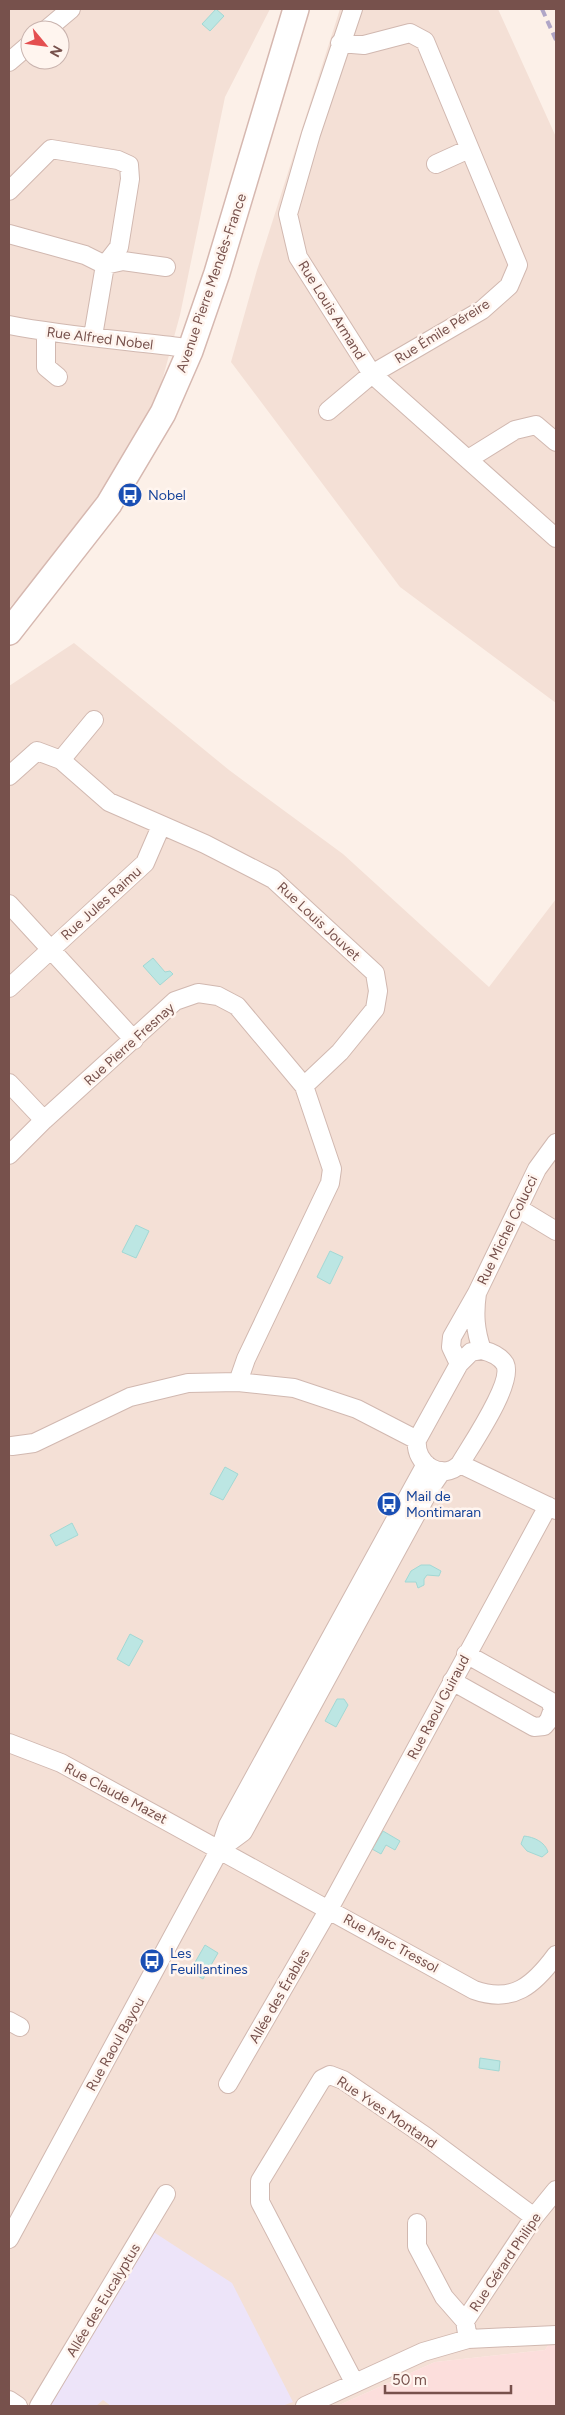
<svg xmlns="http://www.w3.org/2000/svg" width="565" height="2415" font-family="Figtree,sans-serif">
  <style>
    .residential { fill: #f4e0d6; fill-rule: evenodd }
    .commercial { fill: #fcdedc }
    .education { fill: #ede4f9 }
    .water { fill: #bce6e3; stroke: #a2d8d4 }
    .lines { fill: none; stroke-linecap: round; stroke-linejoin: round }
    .street-casing { stroke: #d1b8b0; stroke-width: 20 }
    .secondary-casing { stroke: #d6b8b0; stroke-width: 28 }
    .street { stroke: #fff; stroke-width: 18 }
    .secondary { stroke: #fff; stroke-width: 25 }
    .rail { stroke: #b0a6c7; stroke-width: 4; stroke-dasharray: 8 5; stroke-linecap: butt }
    .labels { text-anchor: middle; stroke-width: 5; stroke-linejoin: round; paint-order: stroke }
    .street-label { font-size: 14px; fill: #77514c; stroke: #fff5ef }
    .transit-label { font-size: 14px; fill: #164399; stroke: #fff5ef; text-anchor: start }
  </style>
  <rect width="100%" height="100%" fill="#fcf0e8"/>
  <path class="residential" d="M9 9H270L225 97 180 315 156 403 123 469 67 542 9 608ZM30 30H60V60H30Z
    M340 9H498L556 137V703L400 587 231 362 257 270Z
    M74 643 229 770 343 854 489 987 556 899V2333L545 2350 435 2362 337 2406 9 2405V686Z"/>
  <path class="commercial" d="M556 2333V2406H337L435 2362 545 2350Z"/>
  <path class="education" d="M152 2231 232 2283 293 2402 282 2406H111L103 2400 96 2406H45Z"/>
  <path class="water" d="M216 9 224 16 210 31 202 24Z
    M153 958 165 972 170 971 173 974 160 985 143 966Z
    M136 1225 149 1231 136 1258 122 1252Z
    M330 1251 343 1257 330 1284 317 1277Z
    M225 1467 238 1474 223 1500 210 1494Z
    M72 1523 78 1535 56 1546 50 1535Z
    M421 1565H430L441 1571 439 1576 427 1575 424 1579V1585L418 1588 416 1582H405L411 1571Z
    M130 1634 143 1641 129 1666 117 1659Z
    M337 1699H344L348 1705 336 1727 325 1721Z
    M383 1831 400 1841 395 1850 386 1845 381 1854 372 1849Z
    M524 1836C534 1837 545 1842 548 1852L542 1857 527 1851 521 1844Z
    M205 1945 218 1953 203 1979 190 1971Z
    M480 2058 500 2061 499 2071 479 2068Z"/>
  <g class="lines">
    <defs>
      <path id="street" d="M353 9 311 134 288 214 298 257 372 374 556 538
        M46 30 71 9
        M9 62 30 44
        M436 164 469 149
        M9 191 51 149 118 160 129 165 130 179 119 247 105 265 93 336
        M9 234 85 255 105 265 123 261 166 267
        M9 325C65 336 122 340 179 347L190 351
        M46 332V367L58 377
        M328 411 372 374 482 310 509 286 518 265 425 41 410 33 364 45 340 43
        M470 458 515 430 536 425 556 442
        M61 760 94 720
        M9 776 37 751 61 760 109 802 205 844 273 879 375 973 378 991 375 1009 340 1052 304 1086
        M9 904 134 1040
        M9 988 145 863 161 826
        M9 1083 44 1120
        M9 1155 44 1120 175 1001 198 993 218 996 237 1006 304 1086 332 1169 330 1183 246 1359 238 1382
        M518 1208 556 1231
        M477 1293 537 1169 556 1143
        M482 1350C490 1352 500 1356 505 1364 514 1383 471 1445 460 1464 442 1482 414 1464 417 1440L459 1364 471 1352Z
        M459 1364 451 1347 452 1337 477 1293C474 1314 475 1330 482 1350
        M12 1446 34 1443 130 1397 188 1383 238 1382 294 1388 357 1409 417 1440
        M460 1464 556 1510
        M452 1681 534 1727 544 1726 549 1720 553 1709 550 1701 466 1654
        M9 1743 61 1763 474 1990C513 2004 534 1985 556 1955
        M220 1849 243 1832 431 1487 442 1471
        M9 2021 20 2027
        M228 2084 329 1909 548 1506
        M417 2223V2246L444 2297 465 2321
        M9 2239 220 1849 228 1825 426 1464
        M468 2339 465 2321 534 2217 556 2190
        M354 2382 260 2202V2181L322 2079 330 2075 343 2080 425 2136 534 2217
        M9 2400 18 2406
        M39 2406 166 2194
        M305 2406 423 2352 468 2339 556 2335"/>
      <path id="secondary" d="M9 632 109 504 163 413 190 351 217 273 296 9"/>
    </defs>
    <use href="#street" class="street-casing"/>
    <use href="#secondary" class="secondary-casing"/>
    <use href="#street" class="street"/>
    <use href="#secondary" class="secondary"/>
    <path class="rail" d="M542 9 556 40"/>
  </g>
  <defs>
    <symbol id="bus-disc" viewBox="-11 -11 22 22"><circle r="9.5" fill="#1a4fb4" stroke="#fff5ef"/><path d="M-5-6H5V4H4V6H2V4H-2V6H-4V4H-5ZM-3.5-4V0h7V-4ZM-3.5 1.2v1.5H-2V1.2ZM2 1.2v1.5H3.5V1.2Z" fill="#fff"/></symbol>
  </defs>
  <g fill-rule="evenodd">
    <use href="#bus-disc" x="116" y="481" width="28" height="28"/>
    <use href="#bus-disc" x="375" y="1490" width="28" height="28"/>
    <use href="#bus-disc" x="138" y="1947" width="28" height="28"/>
  </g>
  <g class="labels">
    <g class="street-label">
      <text transform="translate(211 283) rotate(-71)" y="5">Avenue Pierre Mendès-France</text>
      <text transform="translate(332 310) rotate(58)" y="5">Rue Louis Armand</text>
      <text transform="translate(442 331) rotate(-32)" y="5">Rue Émile Péreire</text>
      <text transform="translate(100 338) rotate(7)" y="5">Rue Alfred Nobel</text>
      <text transform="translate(101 903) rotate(-42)" y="5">Rue Jules Raimu</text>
      <text transform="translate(319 921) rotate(43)" y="5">Rue Louis Jouvet</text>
      <text transform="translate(129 1044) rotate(-42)" y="5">Rue Pierre Fresnay</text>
      <text transform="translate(507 1230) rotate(-64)" y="5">Rue Michel Colucci</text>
      <text transform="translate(438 1707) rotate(-62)" y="5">Rue Raoul Guiraud</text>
      <text transform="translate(116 1793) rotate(28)" y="5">Rue Claude Mazet</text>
      <text transform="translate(391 1943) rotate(29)" y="5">Rue Marc Tressol</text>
      <text transform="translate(279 1996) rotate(-60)" y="5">Allée des Érables</text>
      <text transform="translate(115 2044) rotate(-61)" y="5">Rue Raoul Bayou</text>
      <text transform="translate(387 2112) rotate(34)" y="5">Rue Yves Montand</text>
      <text transform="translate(505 2262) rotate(-56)" y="5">Rue Gérard Philipe</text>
      <text transform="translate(103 2300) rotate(-59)" y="5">Allée des Eucalyptus</text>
    </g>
    <g class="transit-label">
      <text x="148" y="500">Nobel</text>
      <text x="406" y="1501">Mail de<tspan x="406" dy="16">Montimaran</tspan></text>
      <text x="170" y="1958">Les<tspan x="170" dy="16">Feuillantines</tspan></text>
    </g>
  </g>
  <rect width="565" height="2415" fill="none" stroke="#77514c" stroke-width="20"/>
  <g transform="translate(45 45) rotate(119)"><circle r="24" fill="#fff5ef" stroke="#c9b3ae"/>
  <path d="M0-4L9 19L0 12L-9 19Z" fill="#e44f50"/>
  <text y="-8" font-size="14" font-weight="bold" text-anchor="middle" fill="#77514c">N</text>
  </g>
  <path d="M385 2385v8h126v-8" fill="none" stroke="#77514c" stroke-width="2.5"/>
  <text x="392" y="2385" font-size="15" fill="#77514c" stroke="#fff5ef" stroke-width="4" paint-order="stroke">50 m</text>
</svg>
